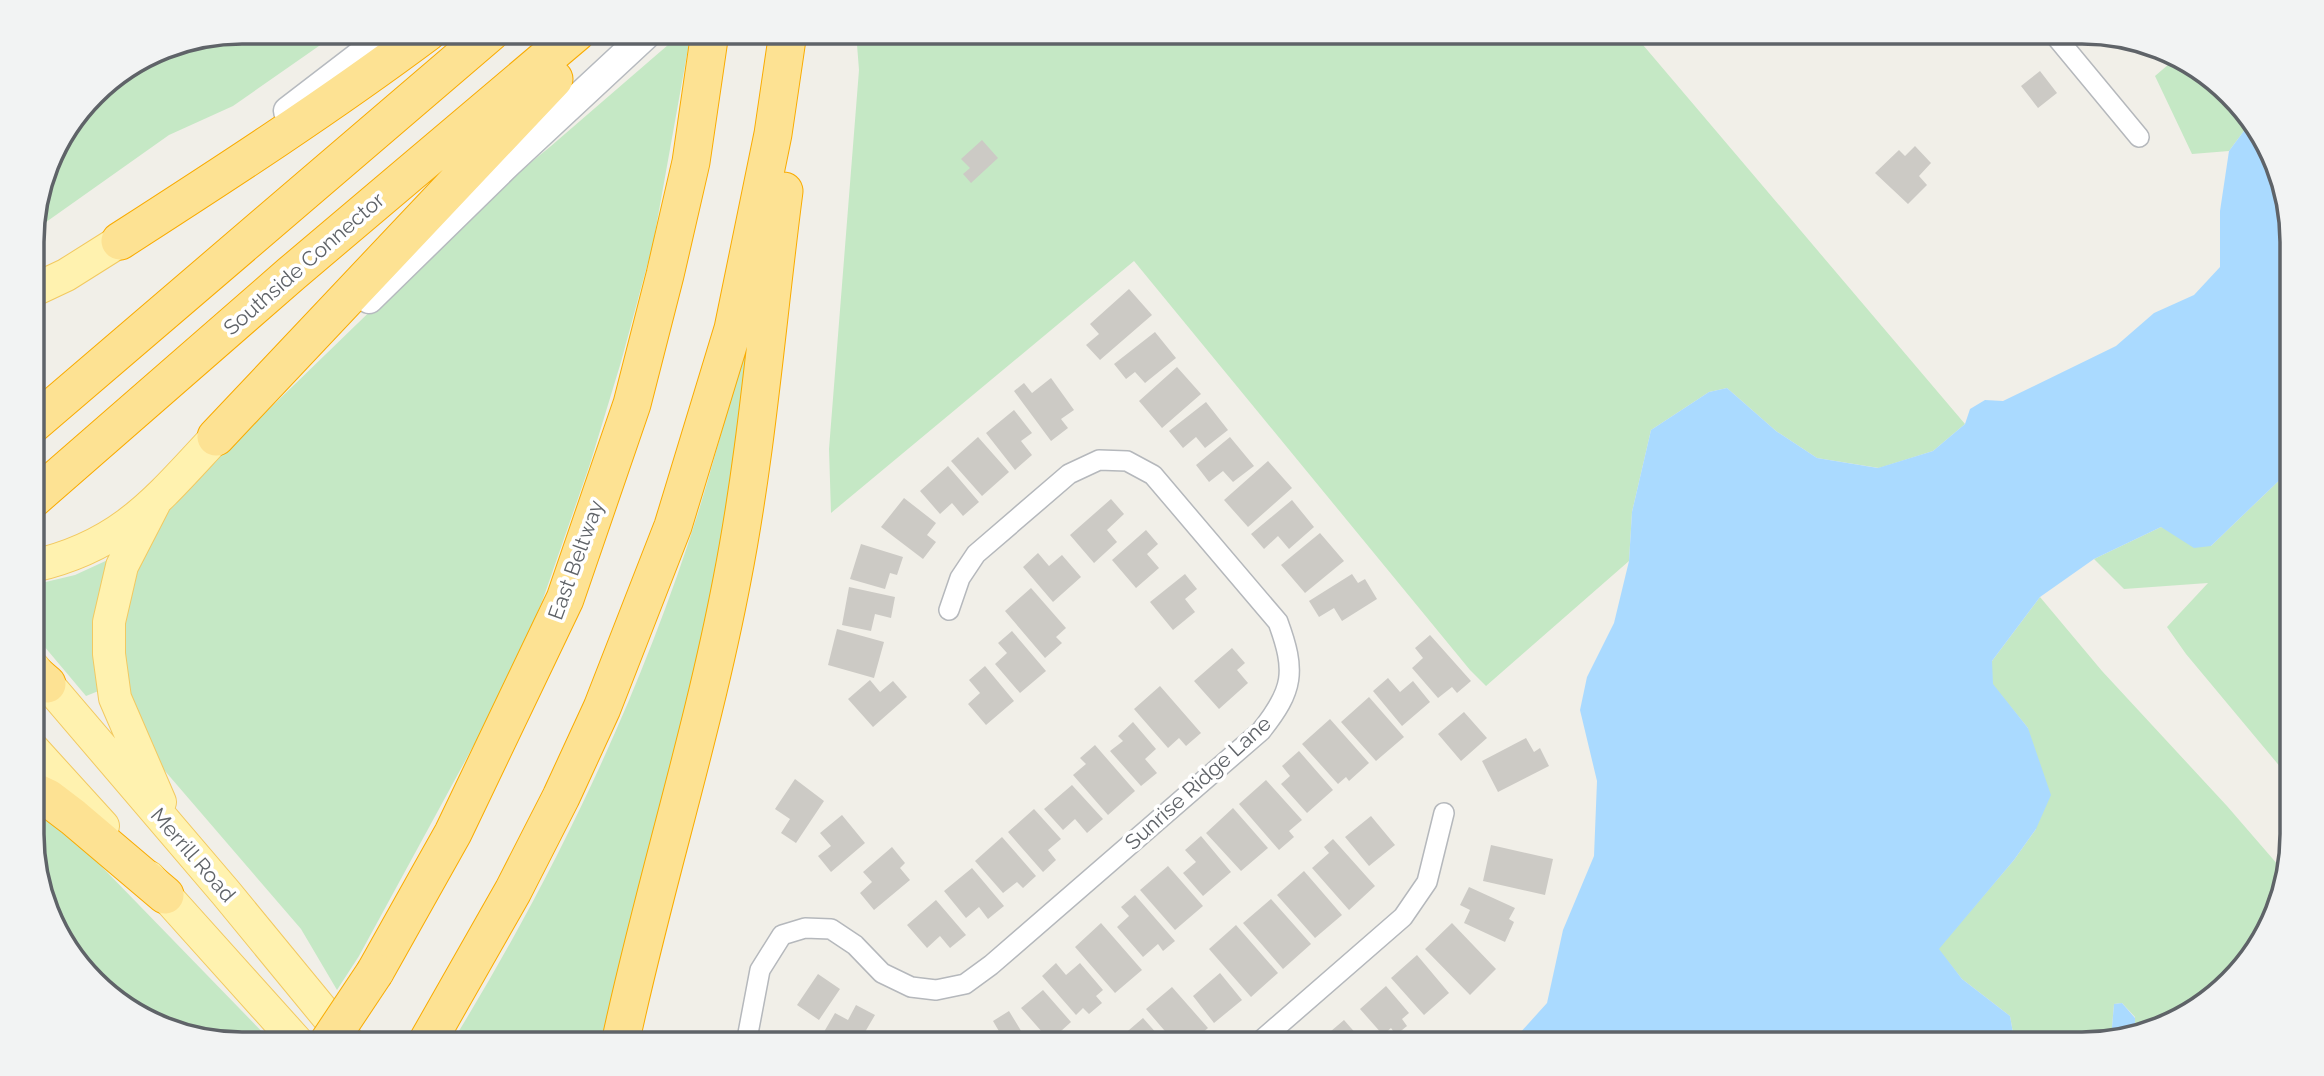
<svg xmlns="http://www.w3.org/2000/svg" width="2324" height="1076" font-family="Raleway,sans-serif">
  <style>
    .green { fill: #c5e8c5 }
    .water { fill: #aadaff }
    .building { fill: #cccac5 }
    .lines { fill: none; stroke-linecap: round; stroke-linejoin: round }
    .street-casing { stroke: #b5b8bc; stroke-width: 22 }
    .secondary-casing { stroke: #b6babf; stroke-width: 31 }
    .primary-casing { stroke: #f2c960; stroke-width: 34 }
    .highway-casing { stroke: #f9ab00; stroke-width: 39 }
    .street { stroke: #fff; stroke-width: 19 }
    .secondary { stroke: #fff; stroke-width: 28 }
    .primary { stroke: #fff2af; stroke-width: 32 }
    .highway { stroke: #fde293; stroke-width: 37 }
    .highway-bridge-casing { stroke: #f9ab00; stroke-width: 39; stroke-linecap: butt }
    .highway-bridge { stroke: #fde293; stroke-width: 37 }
    .labels { text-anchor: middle; stroke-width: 7; stroke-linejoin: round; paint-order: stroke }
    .street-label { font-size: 21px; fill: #5f6368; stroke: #fff }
    .rim { fill: none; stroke: #5f6368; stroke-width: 3.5 }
  </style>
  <rect width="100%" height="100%" fill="#f1efe8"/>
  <path class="green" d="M241 32H339L233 106 169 135 32 232 53 148 103 84 161 47Z
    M683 32H691L653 244 621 362 590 464 543 599 507 684 359 956 337 990 301 929 165 771 147 744 119 668 121 610 160 515 487 198 551 146Z
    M856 32H1632L1965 424 1933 451 1879 468 1817 458 1776 431 1727 388 1709 392 1651 430 1632 512 1629 561 1486 686 1470 670 1134 261 831 513 829 449 859 70Z
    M2176 58 2249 114 2252 120 2229 151 2192 154 2155 76Z
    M758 299 736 510 608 1044H451C553 878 639 700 698 513 720 442 738 370 758 299Z
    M2291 469 2292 781 2186 654 2167 627 2208 583 2124 589 2094 559 2161 527 2211 546Z
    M112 558 101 690 86 696 33 633V585L75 575Z
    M2040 597 2102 671 2227 806 2285 873 2276 915 2241 973 2200 1009 2135 1031V1017L2122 1003 2114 1004 2111 1039 2096 1044H2015L2010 1016 1962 979 1938 949 2014 860 2036 829 2028 728 1992 684V661Z
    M33 809 71 835 274 1044H241L161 1028 118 996 74 943 63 933 33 862Z"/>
  <path class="water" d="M2252 120 2291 214V469L2211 546 2194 548 2161 527 2094 559 2040 597 1992 661 1993 684 2028 728 2051 795 2036 829 2014 860 1939 949 1962 979 2010 1016 2015 1044H1510L1547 1003 1563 930 1594 856 1597 781 1580 710 1587 677 1614 623 1629 561 1632 512 1651 430 1709 392 1727 388 1776 431 1817 458 1878 468 1933 451 1965 424 1970 409 1985 400 2003 401 2116 346 2154 313 2194 295 2220 267V211L2229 151Z
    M63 933 74 943 118 996 75 962Z
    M2122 1003 2135 1018V1031L2111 1039 2114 1004Z"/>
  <path class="building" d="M2040 71 2057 93 2038 108 2021 86Z
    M982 140 998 158 971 183 963 174 970 168 961 159Z
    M1915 146 1931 163 1919 176 1927 185 1908 204 1875 173 1899 150 1905 156Z
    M1129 289 1152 315 1100 360 1086 345 1099 334 1090 324Z
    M1155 332 1176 358 1145 383 1135 372 1126 379 1114 364Z
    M1177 367 1201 394 1162 428 1139 401Z
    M1051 378 1074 410 1061 419 1068 428 1051 441 1014 391 1024 383 1032 393Z
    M1206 402 1228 430 1205 448 1196 437 1183 448 1169 431Z
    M1014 410 1032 433 1021 441 1032 455 1015 470 986 433Z
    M978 437 1009 472 982 496 951 461Z
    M1230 437 1254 466 1233 482 1223 471 1209 482 1196 465Z
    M1268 461 1292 488 1248 527 1224 500Z
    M948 466 979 502 963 516 952 503 940 514 920 491Z
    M904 498 936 523 927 535 936 542 923 559 881 527Z
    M1111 499 1124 514 1107 530 1117 542 1094 563 1070 535Z
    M1292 500 1314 527 1289 549 1278 536 1264 549 1251 534Z
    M1146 530 1158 544 1147 554 1159 568 1136 588 1112 560Z
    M1320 533 1344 561 1305 593 1281 565Z
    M861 544 903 557 897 575 890 573 885 589 850 579Z
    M1038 553 1049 566 1062 555 1081 577 1053 602 1023 567Z
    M1185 574 1197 589 1185 599 1195 612 1173 630 1150 602Z
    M1352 574 1358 583 1365 579 1377 599 1342 621 1334 608 1319 617 1309 601Z
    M849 587 895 597 891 618 875 614 871 631 842 625Z
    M1031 588 1066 628 1056 637 1062 643 1045 658 1005 611Z
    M837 629 884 642 874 678 828 665Z
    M1012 631 1046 671 1020 693 995 664 1007 653 998 643Z
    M1430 635 1471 681 1457 693 1452 687 1438 698 1412 668 1423 658 1415 648Z
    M1232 648 1245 663 1237 670 1248 683 1219 709 1194 681Z
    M985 666 1014 701 986 725 968 704 980 693 969 680Z
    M1388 678 1400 692 1413 681 1430 702 1402 726 1373 691Z
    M870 680 880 692 893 681 907 697 873 727 848 699Z
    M1160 686 1201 733 1186 746 1179 738 1168 748 1134 709Z
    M1369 697 1404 737 1376 761 1341 722Z
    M1464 712 1487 738 1461 761 1438 734Z
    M1330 719 1369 763 1349 781 1346 777 1338 784 1302 744Z
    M1133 722 1156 749 1145 759 1157 773 1141 786 1110 751 1123 741 1118 736Z
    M1526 738 1534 752 1540 748 1549 766 1498 792 1482 761Z
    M1095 745 1135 791 1108 815 1073 775 1086 764 1080 758Z
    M1299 751 1333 790 1307 813 1281 784 1290 776 1282 766Z
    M795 779 824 801 796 843 781 833 790 819 775 809Z
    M1266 780 1302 820 1289 831 1294 837 1279 850 1239 804Z
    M1072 785 1103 819 1087 833 1075 819 1063 830 1044 809Z
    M1233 808 1268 848 1241 871 1206 833Z
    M1034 809 1061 839 1048 850 1056 860 1043 872 1008 832Z
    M842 815 865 843 831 872 818 856 831 846 820 833Z
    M1371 816 1395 845 1369 866 1345 837Z
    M1201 836 1231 872 1203 896 1183 873 1196 862 1185 850Z
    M1002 837 1036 876 1023 888 1017 882 1003 893 975 861Z
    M1333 839 1375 886 1349 910 1312 868 1329 853 1324 847Z
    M1491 845 1553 859 1545 895 1483 881Z
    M892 847 905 863 900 868 910 880 874 910 860 893 872 882 863 872Z
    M1168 866 1203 906 1175 930 1140 890Z
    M972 868 1004 906 988 919 979 907 966 918 944 891Z
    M1304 871 1342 915 1315 938 1277 895Z
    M1469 887 1515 908 1509 919 1514 922 1505 942 1464 923 1470 910 1460 905Z
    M1135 895 1175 941 1163 951 1158 944 1143 957 1117 927 1129 916 1121 907Z
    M1271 899 1311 944 1283 969 1243 923Z
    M936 900 966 935 950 948 940 936 927 948 907 925Z
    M1101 923 1142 970 1115 993 1075 947Z
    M1452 923 1496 969 1470 995 1425 949Z
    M1236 925 1278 973 1251 997 1209 949Z
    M1417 955 1449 993 1424 1015 1391 978Z
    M1056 963 1066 975 1080 963 1103 990 1096 996 1102 1003 1089 1014 1083 1008 1076 1015 1042 976Z
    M1220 973 1242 1000 1214 1023 1193 996Z
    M818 974 840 989 819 1020 797 1005Z
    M1386 986 1409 1013 1402 1019 1407 1026 1396 1035 1391 1028 1383 1035 1360 1009Z
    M1172 987 1208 1028 1190 1044H1176L1146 1009Z
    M1043 990 1071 1022 1050 1041 1021 1008Z
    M856 1005 875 1015 858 1044H834L821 1037 835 1013 848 1020Z
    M1009 1011 1029 1044H981L1000 1033 993 1021Z
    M1143 1018 1166 1044H1117L1115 1042Z
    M1344 1020 1365 1044H1319L1317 1043Z
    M874 1032 895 1044H867Z"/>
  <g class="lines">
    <defs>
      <path id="street" d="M2052 32 2139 137
        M746 1044 760 970 782 935 805 928 831 929 855 945 882 973 911 987 936 990 965 984 991 965 1261 731C1294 690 1296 671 1278 622L1153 475 1127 461 1099 460 1069 474 976 554 960 578 949 610
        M1257 1044 1403 917 1427 882 1444 813"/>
      <path id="secondary" d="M288 111 391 32
        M369 299 507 164 649 32"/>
      <path id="primary" d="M32 291 66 275 120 241
        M154 504 122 566 109 622V654L115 698 160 802
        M33 566C122 546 157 500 216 437
        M33 667 226 893 350 1044
        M33 749 103 826
        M149 877 299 1044"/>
      <path id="highway" d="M120 241C224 174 329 106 428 32
        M32 425 491 32
        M216 437 554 79
        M33 499 291 274 577 32
        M33 672 47 684
        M33 791 48 798 73 817 165 895
        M375 972 453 833 565 599 632 404 665 275 691 162 710 32
        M426 1044 513 891 561 797 602 708 673 526 733 329 773 134 788 32
        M620 1044C653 889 702 737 732 580 757 452 767 321 784 191"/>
    </defs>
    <use href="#street" class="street-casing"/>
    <use href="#secondary" class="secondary-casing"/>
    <use href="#primary" class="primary-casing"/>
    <use href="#highway" class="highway-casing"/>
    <use href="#street" class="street"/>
    <use href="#secondary" class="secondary"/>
    <use href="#primary" class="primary"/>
    <use href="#highway" class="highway"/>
    <defs>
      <path id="highway-bridge" d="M327 1044 375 972"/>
    </defs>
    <use href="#highway-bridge" class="highway-bridge-casing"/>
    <use href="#highway-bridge" class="highway-bridge"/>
  </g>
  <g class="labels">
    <g class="street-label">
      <text transform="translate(304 264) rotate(-41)" y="7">Southside Connector</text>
      <text transform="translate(576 560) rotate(-70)" y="7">East Beltway</text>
      <text transform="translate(1198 783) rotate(-42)" y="7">Sunrise Ridge Lane</text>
      <text transform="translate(193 855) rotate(49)" y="7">Merrill Road</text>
    </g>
  </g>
  <path d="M0 0H2324V1076H0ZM242 44H2082A198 198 0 0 1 2280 242V834A198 198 0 0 1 2082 1032H242A198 198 0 0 1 44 834V242A198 198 0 0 1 242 44Z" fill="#f2f3f3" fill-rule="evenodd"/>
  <path class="rim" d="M242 44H2082A198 198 0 0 1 2280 242V834A198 198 0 0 1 2082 1032H242A198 198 0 0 1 44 834V242A198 198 0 0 1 242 44Z"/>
</svg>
